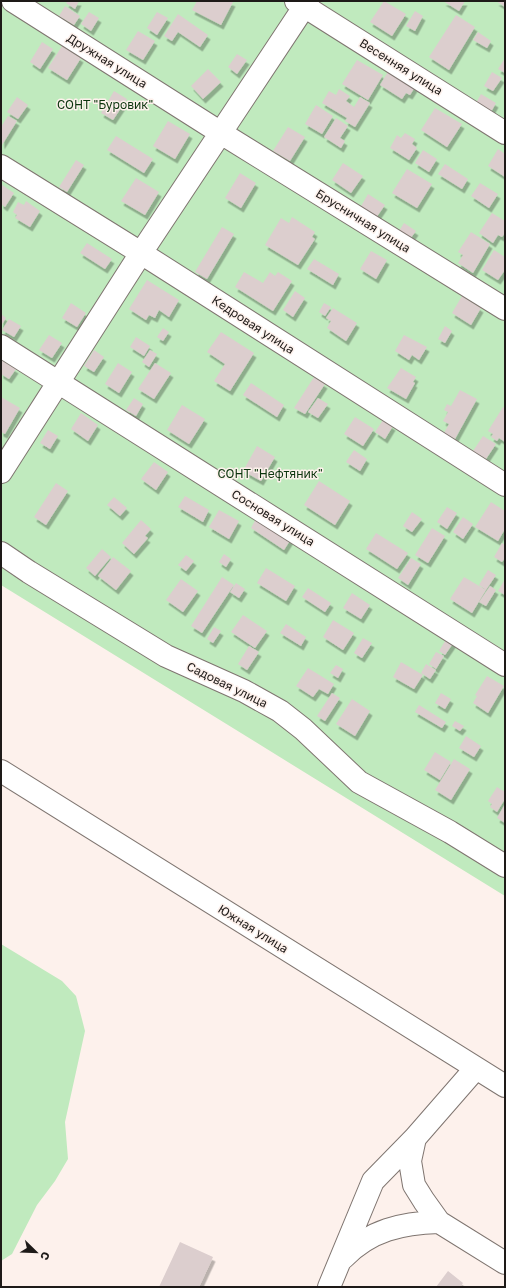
<svg xmlns="http://www.w3.org/2000/svg" width="506" height="1288" font-family="'Golos Text',sans-serif">
  <style>
    .green { fill: #c0eabe }
    .building { fill: #dccece; filter: url(#shadow) }
    .lines { fill: none; stroke-linecap: round; stroke-linejoin: round }
    .minor-casing { stroke: #7f7570; stroke-width: 24 }
    .minor { stroke: #fff; stroke-width: 22 }
    .labels { text-anchor: middle; stroke-width: 3; stroke-linejoin: round; paint-order: stroke }
    .street-label { font-size: 12px; fill: #1e1a18; stroke: #fdf1ec }
    .park-label { font-size: 12px; fill: #0b350d; stroke: #fdf1ec }
  </style>
  <defs>
    <filter id="shadow"><feDropShadow dx="2.5" dy="4.5" stdDeviation="0" flood-color="#0004"/></filter>
  </defs>
  <rect width="100%" height="100%" fill="#fdf1ec"/>
  <path class="green" d="M1 1H505V896L1 585Z
    M1 944 62 981 76 996 85 1031 65 1122 68 1159 55 1181 37 1205 12 1254 1 1261Z"/>
  <path class="building" d="M68 1H79L75 9 66 3Z
    M197 1H230L233 2 221 25 192 10Z
    M384 1 406 14 392 36 370 22Z
    M443 1H465L459 11Z
    M496 1H505V7Z
    M65 6 80 16 74 25 59 16Z
    M415 11 423 16 415 31 406 26Z
    M89 12 99 18 91 31 81 24Z
    M157 12 168 18 157 35 147 28Z
    M178 14 208 35 200 47 178 32 172 41 164 36Z
    M456 15 475 27 449 70 429 57Z
    M138 31 155 41 143 60 126 50Z
    M478 32 491 41 487 48 473 40Z
    M42 42 53 49 40 69 30 62Z
    M62 46 81 58 67 80 48 68Z
    M237 54 247 60 237 74 228 67Z
    M505 58V73L498 69Z
    M357 60 383 75 368 100 342 84Z
    M208 69 221 82 203 99 191 86Z
    M389 70 415 87 410 95 406 93 402 99 380 85Z
    M492 72 502 78 493 91 484 86Z
    M339 89 350 96 346 101 354 107 360 97 370 103 355 127 345 121 347 118 322 103 329 91 336 95Z
    M114 91 127 99 113 120 101 113Z
    M481 94 496 103 491 112 476 103Z
    M17 97 28 105 18 119 7 112Z
    M316 105 333 116 322 134 305 124Z
    M435 108 462 124 447 147 421 130Z
    M8 116 17 121 2 145 1 127Z
    M336 118 348 126 340 138 345 141 341 148 324 137Z
    M168 121 190 134 175 159 153 146Z
    M288 127 305 137 290 161 273 151Z
    M405 133 415 139 412 144 417 148 409 160 390 148 397 135 401 138Z
    M116 136 153 159 144 173 107 150Z
    M498 149 505 154V177L488 166Z
    M423 150 437 159 429 172 415 163Z
    M76 160 84 165 67 192 59 187Z
    M343 163 363 176 351 193 332 180Z
    M445 164 468 179 462 189 438 174Z
    M407 169 432 184 417 208 392 193Z
    M240 173 256 183 241 208 225 198Z
    M136 178 159 192 145 215 121 201Z
    M480 183 498 194 489 208 471 196Z
    M2 185 14 193 5 207 1 204Z
    M368 194 385 205 376 218 360 208Z
    M26 201 40 211 30 227 15 218 17 215 13 212 18 202 24 205Z
    M492 213 505 221V233L502 237 498 235 493 243 479 233Z
    M292 217 315 232 312 237 315 239 298 265 265 245 281 218 289 223Z
    M404 223 416 231 410 239 399 231Z
    M222 227 234 234 207 279 195 272Z
    M471 232 490 244 473 273 458 263 463 255 458 252Z
    M87 243 112 259 105 269 80 253Z
    M494 250 505 257V270L498 280 482 270Z
    M371 251 387 260 376 279 360 269Z
    M314 259 339 274 333 285 307 269Z
    M244 272 263 283 270 272 275 276 278 272 292 281 273 311 235 287Z
    M147 280 179 300 169 317 159 310 155 318 149 315 146 320 129 309Z
    M295 291 305 298 293 317 283 310Z
    M462 296 481 308 471 325 452 313Z
    M71 303 86 313 77 327 62 318Z
    M324 303 331 307 325 316 319 312Z
    M333 308 357 323 346 341 327 328 331 321 326 318Z
    M1 314 6 318 1 326Z
    M9 319 21 326 14 337 2 330Z
    M445 326 452 331 445 343 438 339Z
    M163 328 169 332 163 341 157 337Z
    M221 332 254 353 230 391 214 381 225 364 207 352Z
    M49 335 62 343 52 358 39 350Z
    M404 335 427 347 419 360 412 355 409 360 395 351Z
    M136 337 150 346 144 356 130 347Z
    M94 350 104 357 94 372 84 366Z
    M150 350 157 354 149 367 142 362Z
    M1 360 16 369 9 379 1 374Z
    M118 363 132 372 119 393 105 384Z
    M155 363 171 373 154 399 138 389Z
    M401 368 416 377 413 382 415 383 406 399 387 388Z
    M314 377 325 384 305 414 294 408Z
    M251 383 284 405 277 417 243 395Z
    M460 390 477 399 455 439 444 433 449 424 443 421 448 412 444 410 447 404 451 406Z
    M1 397 20 408 5 434 1 432Z
    M134 398 143 404 136 416 126 410Z
    M318 398 328 404 318 418 308 412Z
    M182 405 205 419 189 444 167 430Z
    M503 407 505 408V442L499 438 497 441 491 437 493 434 488 431Z
    M81 413 98 425 88 441 71 429Z
    M355 417 374 429 363 446 344 434Z
    M383 420 393 426 385 439 375 432Z
    M48 430 58 436 50 449 40 443Z
    M483 436 496 444 486 459 473 451Z
    M257 446 275 457 261 481 243 471Z
    M354 450 367 459 360 471 346 462Z
    M154 462 168 472 156 490 141 479Z
    M319 481 350 501 335 525 304 505Z
    M56 483 68 491 46 525 34 517Z
    M185 496 209 510 203 522 178 507Z
    M114 497 127 508 120 516 107 505Z
    M491 502 505 511V529L498 541 475 527Z
    M447 507 457 513 447 529 437 522Z
    M219 510 239 521 229 539 209 527Z
    M412 512 422 519 412 532 403 526Z
    M257 517 291 539 284 550 251 528Z
    M463 517 473 524 463 539 453 532Z
    M141 520 151 529 145 536 148 538 134 554 122 543Z
    M432 528 445 536 428 563 415 555Z
    M376 533 408 553 397 569 366 549Z
    M502 543 505 545V558L502 562 494 557Z
    M102 549 111 557 95 576 86 568Z
    M224 554 231 559 226 567 219 562Z
    M186 555 194 561 186 571 178 565Z
    M113 557 131 571 116 590 98 576Z
    M411 558 421 564 408 585 398 578Z
    M266 568 295 586 286 601 257 583Z
    M488 570 496 575 486 590 479 585Z
    M222 577 234 585 202 633 191 626Z
    M464 577 486 590 472 613 450 599Z
    M181 579 198 591 183 612 166 600Z
    M505 579V595L498 591Z
    M236 583 245 589 239 598 230 592Z
    M490 586 496 590 486 606 479 602Z
    M308 588 331 603 325 612 302 597Z
    M352 593 370 605 361 619 343 608Z
    M243 615 267 631 255 648 231 632Z
    M333 620 354 633 343 650 323 637Z
    M286 624 306 637 301 646 280 633Z
    M214 627 221 631 213 643 207 639Z
    M363 638 372 643 362 658 354 653Z
    M447 638 454 642 445 655 439 651Z
    M249 646 259 652 247 670 238 664Z
    M436 652 444 656 436 669 429 664Z
    M401 662 423 675 414 689 393 677Z
    M426 664 436 670 430 679 421 673Z
    M336 665 343 669 338 678 330 673Z
    M308 668 334 684 328 694 319 689 313 697 296 686Z
    M487 676 504 686 488 713 473 703 477 696 475 695Z
    M332 693 340 698 325 721 317 716Z
    M441 693 451 699 445 709 435 703Z
    M352 699 370 711 355 736 336 724Z
    M419 705 446 722 442 728 415 712Z
    M455 721 464 726 460 731 452 726Z
    M466 736 481 746 474 757 459 748Z
    M435 752 451 762 440 780 424 770Z
    M454 759 470 769 451 800 435 790Z
    M497 787 505 792V799L497 812 490 807 492 804 488 801Z
    M505 804V823L497 818Z
    M180 1242 213 1257 199 1287H159Z
    M448 1271 463 1283 460 1287H436Z"/>
  <g class="lines">
    <defs>
      <path id="minor" d="M13 1 221 133 505 309
        M296 1 505 133
        M1 166 141 253 505 485
        M1 346 505 665
        M1 472 141 253 308 1
        M1 553 29 572 166 656 244 691 280 711 303 729 359 782 450 832 505 866
        M1 771 505 1086
        M415 1138 410 1161 414 1185 424 1201 439 1222 505 1263
        M343 1258C370 1230 402 1223 439 1222
        M329 1287 373 1181 415 1138 476 1068"/>
    </defs>
    <use href="#minor" class="minor-casing"/>
    <use href="#minor" class="minor"/>
  </g>
  <g class="labels">
    <g class="street-label">
      <text transform="translate(107 61) rotate(32)" y="4">Дружная улица</text>
      <text transform="translate(401 67) rotate(32)" y="4">Весенняя улица</text>
      <text transform="translate(363 221) rotate(32)" y="4">Брусничная улица</text>
      <text transform="translate(253 325) rotate(33)" y="4">Кедровая улица</text>
      <text transform="translate(273 518) rotate(32)" y="4">Сосновая улица</text>
      <text transform="translate(227 685) rotate(26)" y="4">Садовая улица</text>
      <text transform="translate(253 929) rotate(32)" y="4">Южная улица</text>
    </g>
    <g class="park-label">
      <text x="105" y="109">СОНТ "Буровик"</text>
      <text x="270" y="478">СОНТ "Нефтяник"</text>
    </g>
  </g>
  <rect width="506" height="1288" fill="none" stroke="#1e1a18" stroke-width="4"/>
  <g transform="translate(36 1252) rotate(113)" stroke="#fdf1ec" stroke-width="3" paint-order="stroke">
  <path d="M0-3L7 15L0 10L-7 15Z" fill="#1e1a18"/>
  <text y="-6" font-size="11" font-weight="bold" text-anchor="middle" fill="#1e1a18">С</text>
  </g>
</svg>
